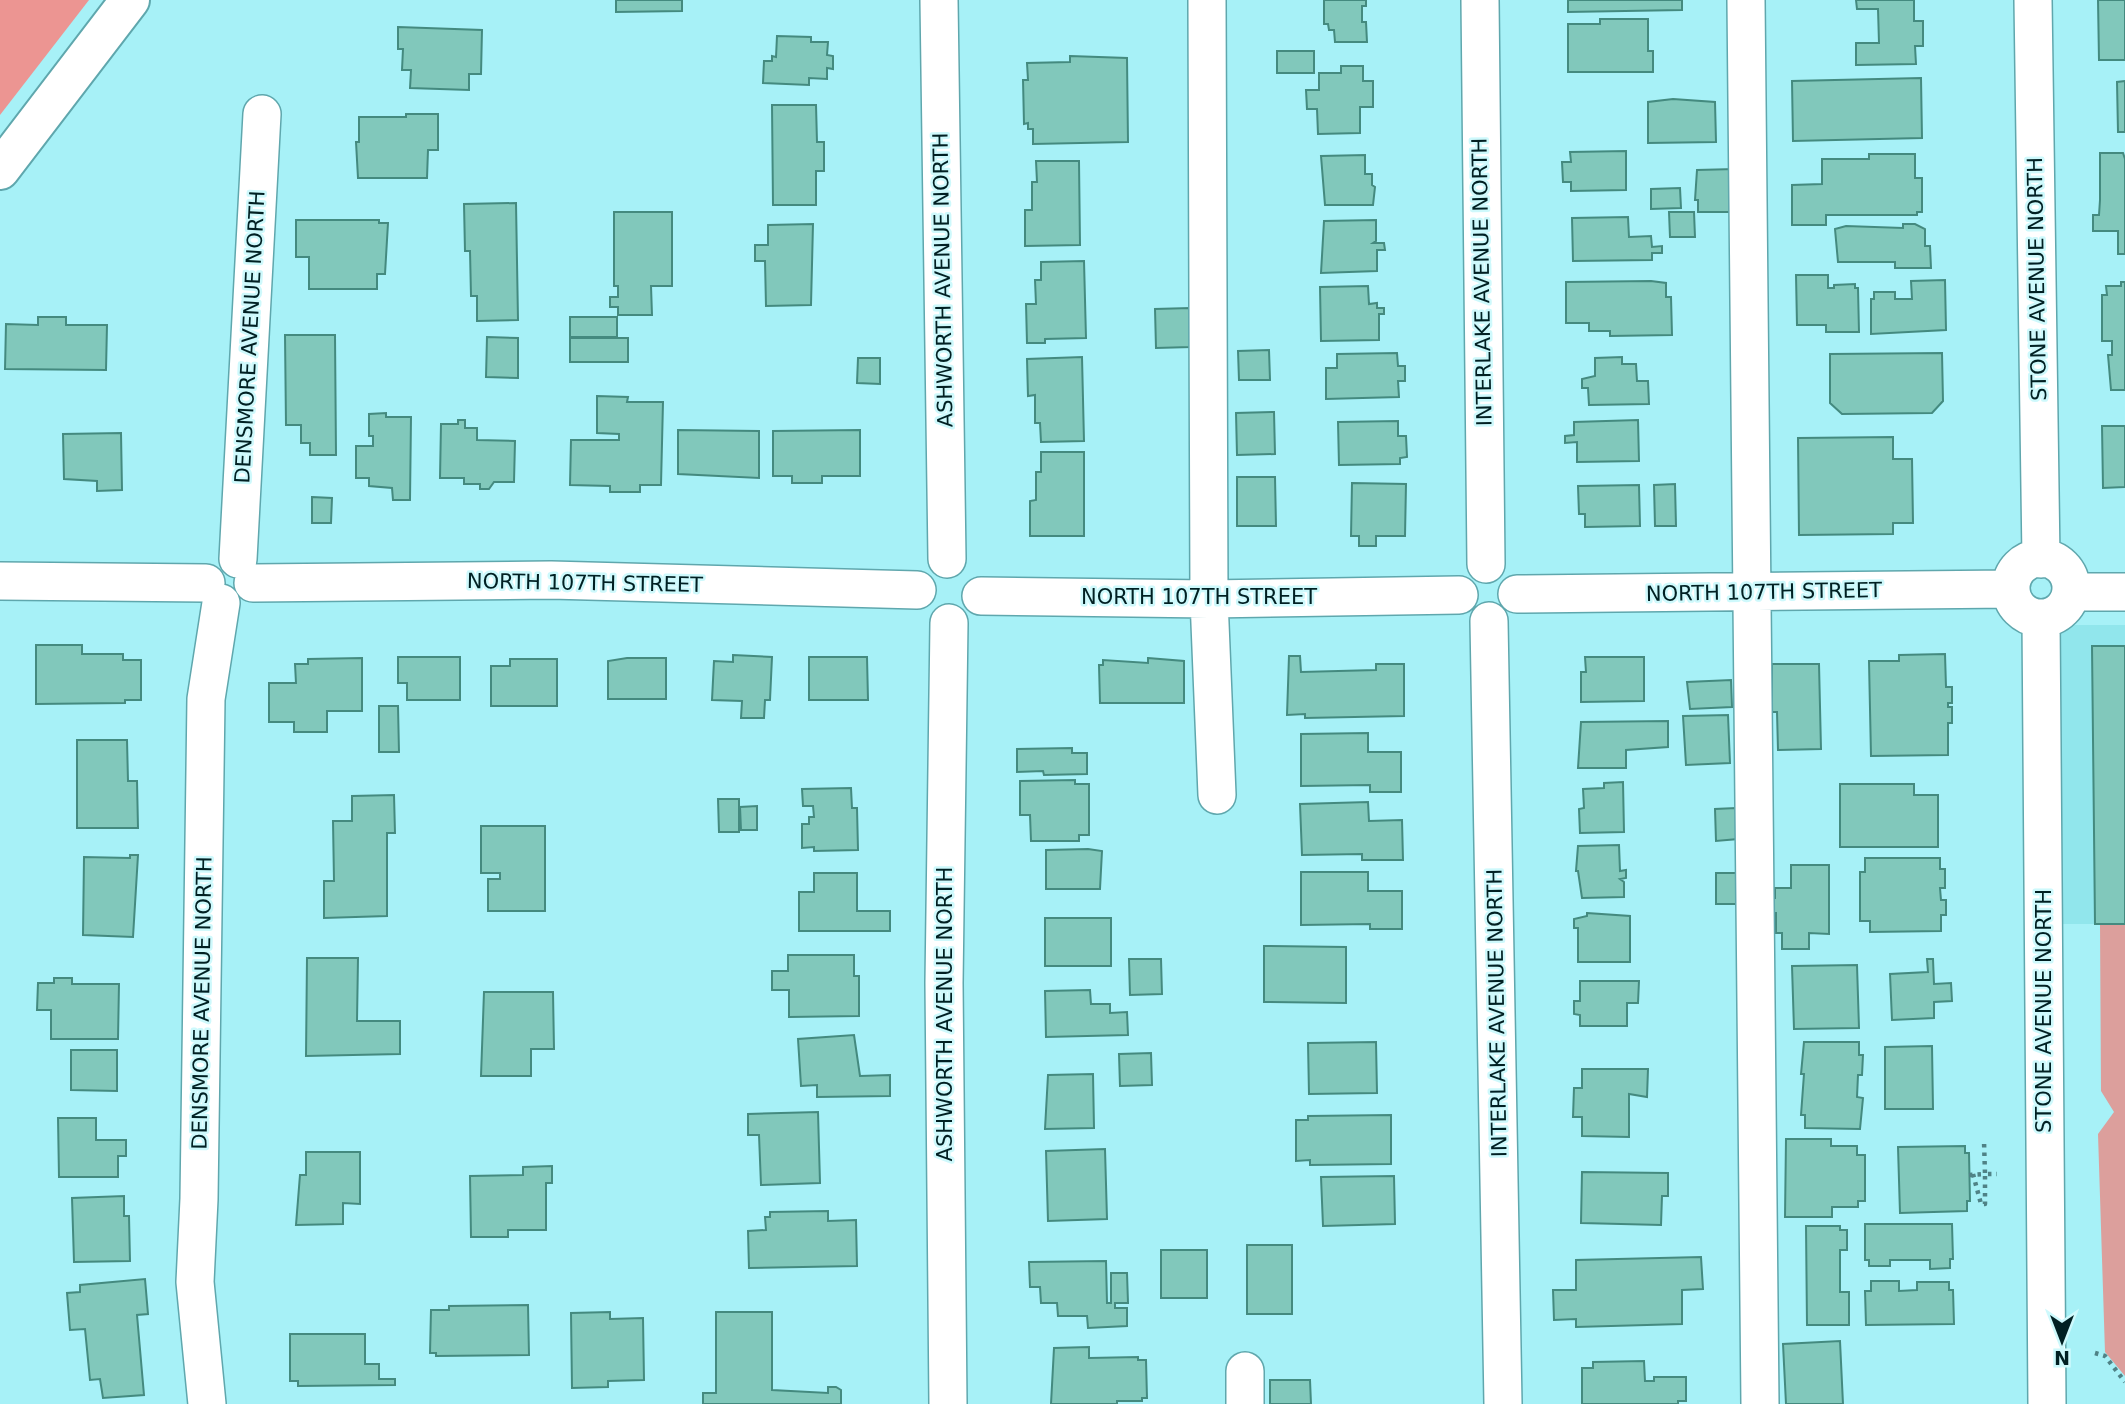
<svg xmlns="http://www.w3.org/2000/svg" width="2125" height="1404" font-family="'DejaVu Sans',sans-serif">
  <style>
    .built { fill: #91e6ec }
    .green { fill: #dc9f9c }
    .forest { fill: #ec9592 }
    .building { fill: #81c8bb; stroke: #448a7f; stroke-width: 2 }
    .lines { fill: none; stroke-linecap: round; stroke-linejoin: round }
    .minor-casing { stroke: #5fa7ad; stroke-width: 40 }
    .major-casing { stroke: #5fa7ad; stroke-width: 42 }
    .path { stroke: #4f8286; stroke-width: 4.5; stroke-dasharray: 3.5 5; stroke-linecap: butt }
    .minor { stroke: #fff; stroke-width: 37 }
    .major { stroke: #fff; stroke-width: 38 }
    .labels { text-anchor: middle; stroke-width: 5; stroke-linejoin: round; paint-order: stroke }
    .street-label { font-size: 21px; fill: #012023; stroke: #cef9fc }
  </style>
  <rect width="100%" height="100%" fill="#a7f1f7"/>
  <path class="built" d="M2053 625H2125V924H2054Z"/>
  <path class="green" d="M2100 924H2125V1376L2105 1352 2098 1134 2114 1112 2101 1091Z"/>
  <path class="forest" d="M0 0H89L0 115Z"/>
  <path class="building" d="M616 0H682V11L616 12Z
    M1324 0H1366V6H1362V22H1366L1367 42H1335L1334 30H1329L1328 24H1324Z
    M1568 0H1682V10L1568 12Z
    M1856 0H1914V21H1923V46H1915L1916 64 1856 65V43H1879L1878 9H1857Z
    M2098 0H2125V60H2099Z
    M1600 19H1648V51H1653V72H1568V24H1600Z
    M398 27 482 30 481 74H469V90L410 88 411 70H402L403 49H398Z
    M777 36 811 37V42H828L827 55 833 56V69L827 68V79L809 78V85L763 83 764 61H772V56L776 57Z
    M1277 51H1314V73H1277Z
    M1070 56 1127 58 1128 142 1033 144V129H1028V123L1024 124 1023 80H1028L1027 63 1070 62Z
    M1341 66H1363V81H1373V107H1360V133L1318 134 1317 109H1307L1306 90H1319V73H1341Z
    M1921 78 1922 138 1793 141 1792 81Z
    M2125 81V132H2118L2117 82Z
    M1673 99 1715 102 1716 142 1648 143V102Z
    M772 105H816L817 142H824V171H816V205H773Z
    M406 114H438V150H428L427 178H358L356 142H359V117H406Z
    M1626 151V190L1571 191V182H1563L1562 162H1571L1570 152Z
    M2100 153H2123L2125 159V254H2118V231H2093V215H2099L2100 200Z
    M1869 154H1915V178H1922V212H1917V215H1826V225H1792V185L1822 184V159H1869Z
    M1365 155V174H1372V185L1375 187 1373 205H1325L1321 156Z
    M1036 161H1079L1080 245 1025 246V210H1032V182H1037Z
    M1735 169V212H1698V200H1695L1697 170Z
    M1680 188 1681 208 1651 209V189Z
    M516 203 518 320 477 321V296H471L470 251H465L464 204Z
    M614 212H672V286H651L652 315H618V307H610V297H618V286H614Z
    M1669 212H1694L1695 237H1670Z
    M1628 217 1629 237 1651 236 1652 247 1662 246V253H1652V260L1573 261 1572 218Z
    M296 220H379V223H388L385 274H377V289H309V257H296Z
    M1376 220V241L1373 243H1384L1385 250H1377V271L1321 273 1324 221Z
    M813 224 811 305 766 306 765 261H755V245H768V225Z
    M1903 224H1915L1925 229V246H1930L1931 268H1895V262H1838L1835 229 1846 226 1903 228Z
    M1084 261 1086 338 1045 339V343H1027L1026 304H1036L1035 280H1041V262Z
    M1796 275H1828V288H1834V285L1855 284V288H1858L1859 332H1826V325H1797Z
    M1945 280 1946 330 1871 334V299H1874V292H1895V299H1912L1911 281Z
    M1651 281 1666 283V297H1671L1672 335 1610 336V331H1589V323H1566V282Z
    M2121 282H2125V390H2111L2108 355H2112V341H2102V295H2107L2106 286H2121Z
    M1368 286 1369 304 1377 303V308H1384V314H1379V340L1321 341 1320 287Z
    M1190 308 1191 347 1156 348 1155 309Z
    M38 317H66V325H107L106 370 5 369 6 324 38 325Z
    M570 317H617V337H570Z
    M285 335H335L336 455H310V443H301V425H286Z
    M487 337 518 338V378L486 377Z
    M570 338H628V362H570Z
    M1269 350 1270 380H1239L1238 351Z
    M1397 353 1398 366H1405V381H1398L1399 397 1326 399V368H1337V354Z
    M1942 353 1943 401 1932 413 1842 414 1830 403V354Z
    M1082 357 1084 441 1041 442 1040 423H1035V395L1028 396 1027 359Z
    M1622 357V364H1636L1637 381H1648L1649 404 1589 405 1588 388H1582V379L1595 376V358Z
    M858 358H880V384L857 383Z
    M597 396 628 397 627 402H663L661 485H640V492H610V486L570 485 571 440H619V434L597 433Z
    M1274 412 1275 454 1237 455 1236 413Z
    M386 413V417H411L410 500H393L392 488 369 486V478H356V446H373V436H369V414Z
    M458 420H465V428H477V440L515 441 514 482H494L489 489H480V484H464V478H440L441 424H458Z
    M1638 420 1639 461 1577 462V442L1565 443V436L1574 435V422Z
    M1398 421V436H1406L1407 457 1400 458V464L1339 465 1338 422Z
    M2102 426H2125V487L2103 488Z
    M678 430 759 431V478L678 474Z
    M860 430V476H822V483H792V476H773V431Z
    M121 433 122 490 97 491V481L64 479 63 434Z
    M1893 437V459H1912L1913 523H1893V534L1799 535 1798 438Z
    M1041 452H1084V536H1030V501L1036 500V472H1041Z
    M1237 477H1275L1276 526H1237Z
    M1352 483 1406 484 1405 536H1376V546H1359V536H1351Z
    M1675 484 1676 526H1655L1654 485Z
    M1639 485 1640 526 1585 527V514H1579L1578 486Z
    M312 497 332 498 331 523H312Z
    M36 645H82V654H123V660H141V700H125V703L36 704Z
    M2092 646H2125V924H2095Z
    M1945 654 1946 687H1952V703H1948V707H1952V723H1948V755L1871 756 1869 661H1899V655Z
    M733 655 772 657 770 700H765L764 718H741L742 701 712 700 714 661 733 662Z
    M1289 656H1300L1301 672 1376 670V664H1404V716L1305 718V714L1287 715Z
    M398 657H460V700H407V683H398Z
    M809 657H867L868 700H809Z
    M1585 657H1644V701L1581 702V672H1586Z
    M362 658V711H327V732H294V722H269V683H296L295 664H308V659Z
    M627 658H666V699H608V661Z
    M1148 658 1184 661V703H1100L1099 665H1103V660L1148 663Z
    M510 659H557V706H491V666H510Z
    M1772 664H1819L1821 749 1778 750 1777 712H1772Z
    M1731 680 1732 707 1690 709 1687 682Z
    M379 706H398L399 752H379Z
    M1728 715 1730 763 1686 765 1683 716Z
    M1668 721V747L1626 750V768H1578L1581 722Z
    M1368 733V752H1401V792H1370V785L1301 786V734Z
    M77 740H127L128 781H137L138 828H77Z
    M1072 748V753H1087V774L1044 775 1043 771 1017 772V749Z
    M1075 780V784H1089V835H1079V841H1031L1030 815H1020V781Z
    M1623 782 1624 832 1580 833 1579 809 1584 808 1583 789 1604 788V783Z
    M1840 784H1914V795H1938V847H1840Z
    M851 788 852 808H857L858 850 814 851V847L802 848V824H809V817H814L813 806H803L802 789Z
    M394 795 395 833H387V916L324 918V881H334L333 821H352V796Z
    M718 799H739V832H719Z
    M1368 802 1369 821 1402 820 1403 860H1362V854L1302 855 1300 804Z
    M757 806V830H741L740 807Z
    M1736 808 1738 839 1716 841 1715 809Z
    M481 826H545V911H488V879H500V873H481Z
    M1619 845 1620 871 1626 870V878L1620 879 1624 882V897L1582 898 1578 871H1576L1578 846Z
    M1088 849 1102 851 1100 889H1046V850Z
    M130 855H138L133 937 83 935 84 857 130 858Z
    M1865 858H1940V869H1945V888H1940L1941 900H1946V915H1941V931L1870 932V921H1860V872H1865Z
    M1791 865H1829V934L1809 933V949H1782V933H1776V913H1767V898H1775V888H1791Z
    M1301 872H1368V891H1402V929H1370V924L1301 925Z
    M814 873H857V911H890V931H799V892H814Z
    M1716 873H1740L1741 904H1716Z
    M1587 913 1630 916V962H1578V928H1574V919L1587 916Z
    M1045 918H1111V966H1045Z
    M1264 946 1346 947V1003L1264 1002Z
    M788 955H854V976H859V1016L789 1017V990H772V971H788Z
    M307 958H358L357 1021H400V1054L306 1056Z
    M1129 959H1161L1162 994 1130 995Z
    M1927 959H1933L1934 984 1951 983 1952 1001 1934 1002V1018L1892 1020 1890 974 1928 972Z
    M1857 965 1859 1028 1794 1029 1792 966Z
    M54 978H72V984H119L118 1039H51V1010H37L38 983H54Z
    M1580 981H1639L1638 1003H1627V1026H1580V1015L1574 1014V1001H1580Z
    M1090 990 1091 1004H1110V1013L1127 1012 1128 1035 1046 1037 1045 991Z
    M484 992H553L554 1049H531V1076H481Z
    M854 1035 860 1076 890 1075V1096L817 1097V1085L801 1086 798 1039Z
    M1376 1042 1377 1093 1309 1094 1308 1043Z
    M1804 1042H1859V1055H1863L1862 1075H1858L1857 1097 1863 1098 1860 1129 1805 1128V1115H1801L1804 1074H1801Z
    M1932 1046 1933 1109H1885V1047Z
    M71 1050H117V1091L71 1090Z
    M1151 1053 1152 1085 1120 1086 1119 1054Z
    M1582 1069H1648L1647 1097 1629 1094V1137L1582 1136V1117H1573L1574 1088H1582Z
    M1093 1074 1094 1128 1045 1129 1048 1075Z
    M818 1112 820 1183 761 1185 759 1135H748V1114Z
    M1391 1115V1164L1310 1165V1160L1296 1161V1120H1308V1116Z
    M58 1118H96V1140H126V1156H118V1177H59Z
    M1786 1139H1831V1146H1857V1155H1865V1201H1858V1207H1832V1217H1785Z
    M1965 1146V1153H1969L1970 1201H1967V1211L1900 1213 1898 1147Z
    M1105 1149 1107 1219 1048 1221 1046 1151Z
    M306 1152H360V1204L343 1203V1224L296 1225 300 1175H306Z
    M552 1166V1183H546V1230H508V1237H471L470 1176 523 1175V1167Z
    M1582 1172 1668 1173V1196H1662L1661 1225 1581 1223Z
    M1394 1176 1395 1224 1323 1226 1321 1177Z
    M124 1196V1216H129L130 1261 74 1262 72 1198Z
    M828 1211V1221L856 1220 857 1266 749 1268 748 1231 766 1230 765 1217H770V1212Z
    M1865 1224H1952L1953 1259H1950V1268L1930 1269V1260H1890V1266H1869V1260H1865Z
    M1806 1226H1840V1230H1847V1250H1840V1292H1849V1325H1807Z
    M1247 1245H1292V1314H1247Z
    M1161 1250H1207V1298H1161Z
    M1701 1257 1703 1289 1682 1290V1324L1576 1327V1319L1554 1320 1553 1290H1576V1260Z
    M1106 1261 1107 1303H1111V1273H1127L1128 1303H1115V1308H1127V1326L1088 1328 1087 1316H1058L1057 1303H1041L1040 1287H1030L1029 1262Z
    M145 1279 148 1314 137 1315 144 1395 103 1398 100 1379 90 1380 85 1329 70 1330 67 1293 80 1292V1285Z
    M1871 1281H1899V1291L1917 1290V1282H1949V1290H1953L1954 1324 1866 1325 1865 1291H1871Z
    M528 1305 529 1355 436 1356V1353H430L431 1310H449V1306Z
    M610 1312V1319L643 1318 644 1380 608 1381V1387L572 1388 571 1313Z
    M716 1312H772V1390L828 1393V1387H836L841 1390V1404H703V1393H716Z
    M290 1334H365V1364H379V1379H395V1385L298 1386V1381H290Z
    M1840 1341 1843 1404H1786L1783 1344Z
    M1089 1347V1358L1138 1357V1360H1146L1147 1398H1142V1401H1117V1404H1051L1054 1348Z
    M1644 1361 1645 1381H1654V1377H1686V1401H1678V1404H1582V1368H1593V1362Z
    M1270 1380H1310L1311 1404H1270Z"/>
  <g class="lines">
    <defs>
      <path id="minor" d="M939 0 947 559
        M1207 0 1209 599 1217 795
        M1480 0 1486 564
        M1746 0 1760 1404
        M2033 0 2041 559
        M2011 588a30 30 0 1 1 60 0a30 30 0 1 1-60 0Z
        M238 559 262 114
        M0 581 206 583
        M253 583 551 580 917 590
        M2071 592H2125
        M1517 594 2011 589
        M981 596 1209 599 1459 595
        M2041 618 2047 1404
        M1489 621 1503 1404
        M1245 1371V1404
        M207 1404 195 1282 199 1199 206 699 221 603
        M948 1404 944 983 949 623"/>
      <path id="major" d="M0 170 130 0"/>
    </defs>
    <use href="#minor" class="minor-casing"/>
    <use href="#major" class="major-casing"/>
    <path class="path" d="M1973 1174 1981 1204H1985V1174H1997
      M1969 1175 1985 1174 1984 1141
      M2095 1353 2105 1356 2125 1382"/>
    <use href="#minor" class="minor"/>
    <use href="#major" class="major"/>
  </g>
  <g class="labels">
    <g class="street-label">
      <text transform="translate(2037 279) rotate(-91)" y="7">STONE AVENUE NORTH</text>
      <text transform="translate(943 280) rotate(-91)" y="7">ASHWORTH AVENUE NORTH</text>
      <text transform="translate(1482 282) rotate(-91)" y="7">INTERLAKE AVENUE NORTH</text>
      <text transform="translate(250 337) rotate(-87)" y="7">DENSMORE AVENUE NORTH</text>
      <text transform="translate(585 583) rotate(1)" y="7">NORTH 107TH STREET</text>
      <text transform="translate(1764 592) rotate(-1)" y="7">NORTH 107TH STREET</text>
      <text x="1199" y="604">NORTH 107TH STREET</text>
      <text transform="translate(202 1003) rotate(-89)" y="7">DENSMORE AVENUE NORTH</text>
      <text transform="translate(2044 1011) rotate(-90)" y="7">STONE AVENUE NORTH</text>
      <text transform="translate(1497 1013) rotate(-91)" y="7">INTERLAKE AVENUE NORTH</text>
      <text transform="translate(945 1014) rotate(-90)" y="7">ASHWORTH AVENUE NORTH</text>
    </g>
  </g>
  <g transform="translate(2062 1341) rotate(180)" stroke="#cef9fc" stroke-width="5" paint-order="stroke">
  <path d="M0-5L12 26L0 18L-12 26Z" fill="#012023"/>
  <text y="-10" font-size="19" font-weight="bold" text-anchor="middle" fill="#012023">N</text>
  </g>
</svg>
